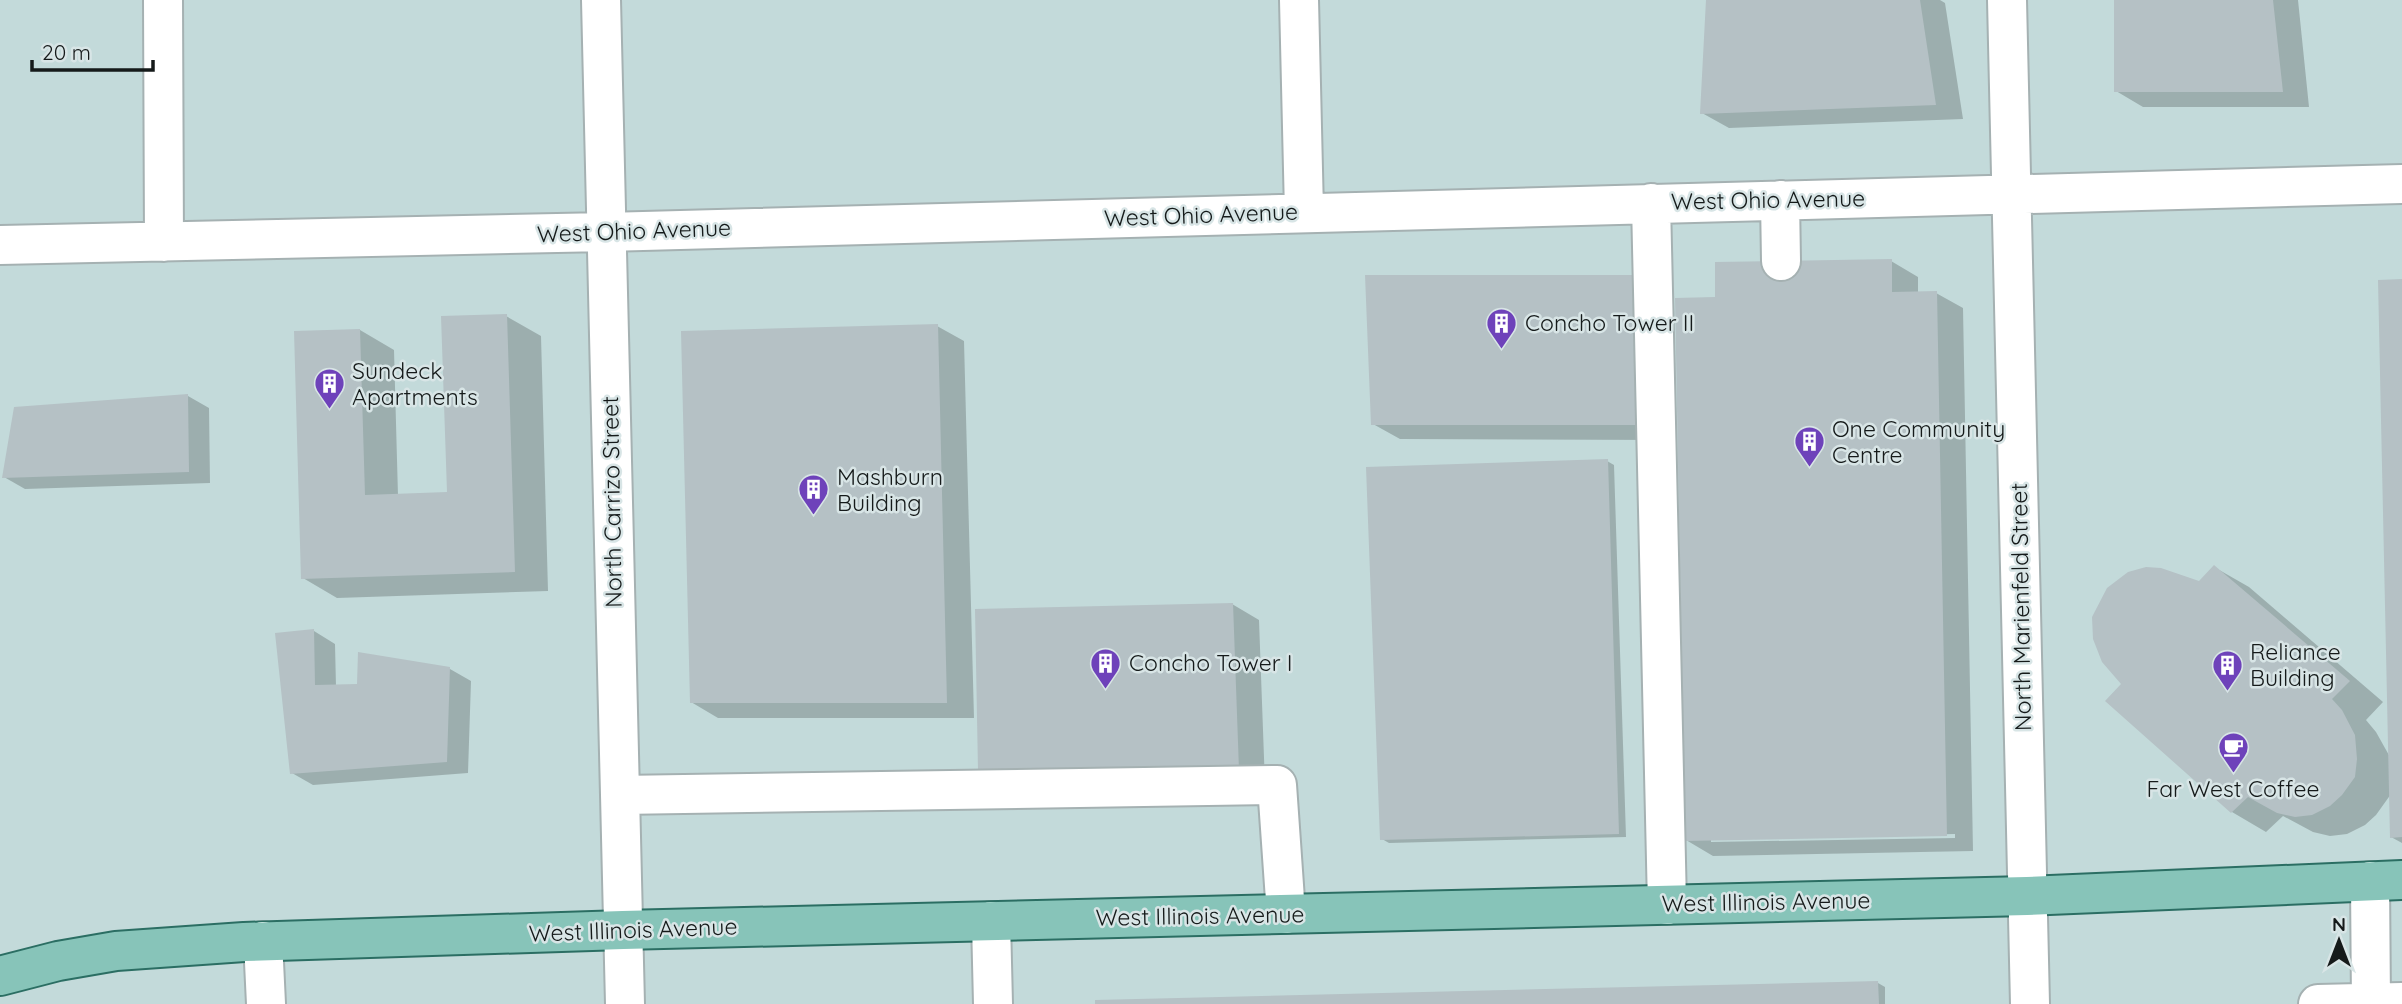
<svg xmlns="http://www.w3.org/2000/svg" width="2402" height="1004" font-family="Quicksand,sans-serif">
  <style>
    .built { fill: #c3dada }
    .shadow { fill: #0003; fill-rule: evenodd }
    .building { fill: #b5c1c5 }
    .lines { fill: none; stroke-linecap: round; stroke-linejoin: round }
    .minor-casing { stroke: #a5b1b2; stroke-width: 42 }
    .major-casing { stroke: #2b6e63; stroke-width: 42 }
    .minor { stroke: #fff; stroke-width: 38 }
    .major { stroke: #87c4b9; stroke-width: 38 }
    .labels { text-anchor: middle; stroke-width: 5; stroke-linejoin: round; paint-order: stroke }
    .street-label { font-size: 23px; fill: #151a1a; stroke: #d8e5e6 }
    .poi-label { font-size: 23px; fill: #151a1a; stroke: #d8e5e6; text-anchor: start }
  </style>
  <rect width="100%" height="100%" fill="#d8e5e6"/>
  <path class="built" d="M0 0H2402V1004H0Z"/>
  <path class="shadow" d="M1707 0H1940L1945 3 1963 119 1729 128 1702 113Z
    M2116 0H2298L2309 107H2143L2116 91Z
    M1891 261 1918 277V293H1936L1963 308 1973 851 1713 856 1686 840ZM1955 834V838L1711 842V839Z
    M1632 277 1659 293 1665 440 1400 439 1373 424Z
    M2402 281V843L2391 837V794L2376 815 2365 825 2347 834 2330 836 2313 832 2283 816 2266 832 2232 812 2124 684 2200 583 2214 567 2249 587 2383 702 2366 720 2376 732 2390 757Z
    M506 316 541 336 548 591 337 598 303 578 360 330 394 350 398 496 449 494Z
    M937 326 964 341 974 718H718L691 702Z
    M188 396 209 408 210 483 25 489 4 477Z
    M1607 461 1614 465 1626 837 1389 843 1382 839Z
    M1232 604 1259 620 1265 785H1006L979 769Z
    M314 631 335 644 336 687 359 686 450 669 471 681 468 773 313 785 292 773Z
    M1878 983 1885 987V1004H1097Z"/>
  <path class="building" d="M1706 0H1920L1936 105 1700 114Z
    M2114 0H2273L2283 92H2114Z
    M1892 259V292L1937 291 1947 836 1685 841 1675 298 1715 297V262Z
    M1365 275H1632L1639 425H1371Z
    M2402 279V837L2390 838 2378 280Z
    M507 314 515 572 301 579 294 331 360 329 365 495 447 492 441 316Z
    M938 324 947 703H690L681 331Z
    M188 394 189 472 2 478 14 407Z
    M1608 459 1619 834 1380 840 1366 467Z
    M2214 565 2350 681 2332 699 2342 710 2355 735 2357 759 2355 777 2342 795 2330 806 2312 815 2295 817 2277 813 2248 797 2231 813 2105 701 2121 684 2102 662 2093 639 2092 617 2107 588 2128 572 2146 567 2161 568 2199 581Z
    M1233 603 1239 770H978L975 609Z
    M314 629 315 685 357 684 358 652 450 667 447 762 290 774 275 633Z
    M1878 981 1879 1004H1095V1000Z"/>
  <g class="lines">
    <defs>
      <path id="minor" d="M163 0 164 242
        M601 0 625 1004
        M1299 0 1304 212
        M2007 0 2030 1004
        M1780 200 1781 261
        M1651 203 1667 905
        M0 245 606 232 2402 184
        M620 795 1277 785 1286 914
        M2370 881 2371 1004
        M991 921 993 1004
        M263 941 266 1004
        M2318 1004 2402 1002"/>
      <path id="major" d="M0 976 58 961 116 951 244 942 623 930 2027 896 2402 880"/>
    </defs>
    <use href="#minor" class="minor-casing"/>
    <use href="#major" class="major-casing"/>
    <use href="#minor" class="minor"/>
    <use href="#major" class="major"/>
  </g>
  <defs>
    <symbol id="building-pin" viewBox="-11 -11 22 30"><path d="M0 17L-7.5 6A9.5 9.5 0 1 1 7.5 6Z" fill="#6e42ba" stroke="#d8e5e6"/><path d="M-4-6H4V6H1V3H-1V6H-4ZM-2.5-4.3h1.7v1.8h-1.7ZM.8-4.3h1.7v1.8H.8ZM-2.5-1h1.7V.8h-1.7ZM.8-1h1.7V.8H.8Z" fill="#fff"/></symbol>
    <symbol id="cafe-pin" viewBox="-11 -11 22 30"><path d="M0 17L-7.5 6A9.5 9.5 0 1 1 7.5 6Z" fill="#6e42ba" stroke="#d8e5e6"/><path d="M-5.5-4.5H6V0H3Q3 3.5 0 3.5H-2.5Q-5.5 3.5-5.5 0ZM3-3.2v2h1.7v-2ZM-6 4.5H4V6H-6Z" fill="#fff"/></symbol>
  </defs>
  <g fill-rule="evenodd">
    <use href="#building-pin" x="1484" y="306" width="35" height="47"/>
    <use href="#building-pin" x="312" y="366" width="35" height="47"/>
    <use href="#building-pin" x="1792" y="424" width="35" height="47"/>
    <use href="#building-pin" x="796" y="472" width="35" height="47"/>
    <use href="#building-pin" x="1088" y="646" width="35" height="47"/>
    <use href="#building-pin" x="2210" y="648" width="35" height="47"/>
    <use href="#cafe-pin" x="2216" y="730" width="35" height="47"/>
  </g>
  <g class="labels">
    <g class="street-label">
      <text transform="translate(1768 200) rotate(-1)" y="8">West Ohio Avenue</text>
      <text transform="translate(1201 215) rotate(-2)" y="8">West Ohio Avenue</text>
      <text transform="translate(634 231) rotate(-2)" y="8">West Ohio Avenue</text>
      <text transform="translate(612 502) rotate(-91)" y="8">North Carrizo Street</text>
      <text transform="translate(2021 607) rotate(-91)" y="8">North Marienfeld Street</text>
      <text transform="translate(1766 902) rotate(-1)" y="8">West Illinois Avenue</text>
      <text transform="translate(1200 916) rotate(-1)" y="8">West Illinois Avenue</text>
      <text transform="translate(633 930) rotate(-2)" y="8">West Illinois Avenue</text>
    </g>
    <g class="poi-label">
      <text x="1525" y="331">Concho Tower II</text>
      <text x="352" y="379">Sundeck<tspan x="352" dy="26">Apartments</tspan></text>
      <text x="1832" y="437">One Community<tspan x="1832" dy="26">Centre</tspan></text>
      <text x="837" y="485">Mashburn<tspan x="837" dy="26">Building</tspan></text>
      <text x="2250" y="660">Reliance<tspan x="2250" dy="26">Building</tspan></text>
      <text x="1129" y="671">Concho Tower I</text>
      <text x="2233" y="797" text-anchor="middle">Far West Coffee</text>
    </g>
  </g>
  <g transform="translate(2339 941)" stroke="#d8e5e6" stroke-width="5" paint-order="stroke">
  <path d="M0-5L12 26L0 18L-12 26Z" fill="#151a1a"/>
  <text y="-10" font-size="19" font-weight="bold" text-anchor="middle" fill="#151a1a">N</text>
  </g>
  <path d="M32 60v10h121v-10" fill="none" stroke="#151a1a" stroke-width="3.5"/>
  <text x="42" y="60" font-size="21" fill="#151a1a" stroke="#d8e5e6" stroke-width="5" paint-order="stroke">20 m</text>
</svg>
